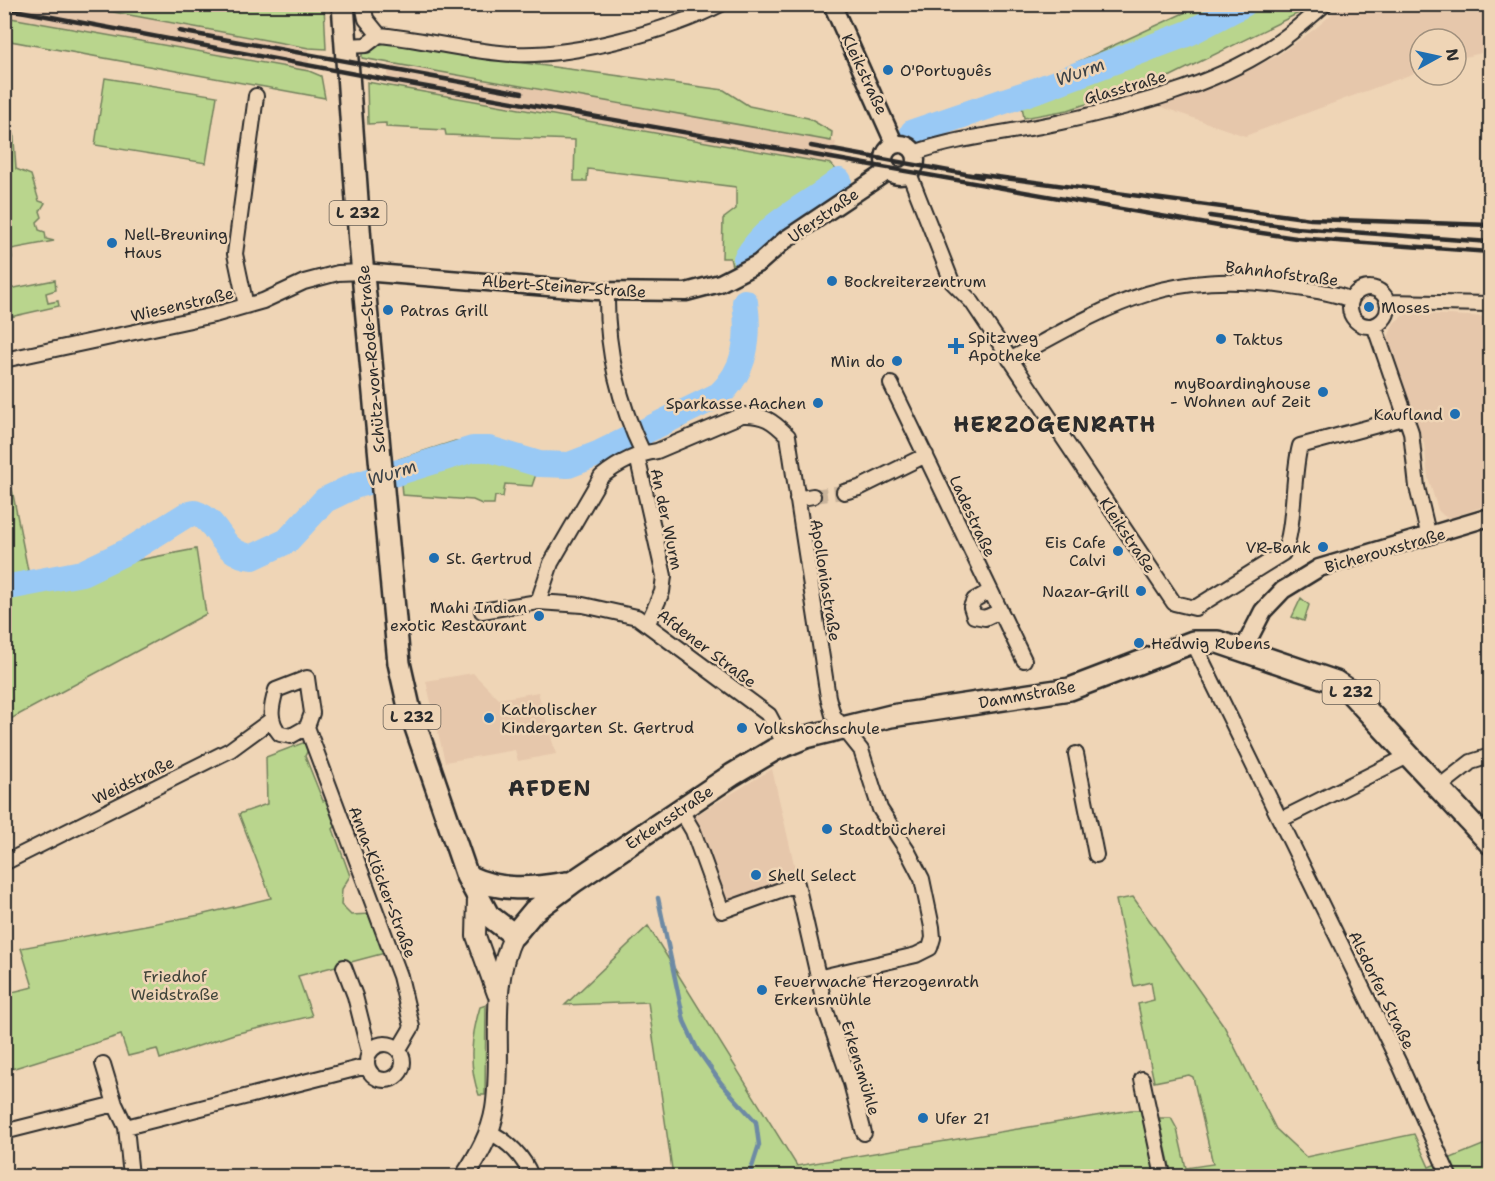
<svg xmlns="http://www.w3.org/2000/svg" width="1495" height="1181" font-family="'Shantell Sans',sans-serif">
  <style>
    .built { fill: #e6c7ab }
    .green { fill: #b9d58d; stroke: #72805c; stroke-width: 1.5 }
    .lines { fill: none; stroke-linecap: round; stroke-linejoin: round }
    .stream { stroke: #6d8aa4; stroke-width: 4.5 }
    .river { stroke: #99c9f5; stroke-width: 26 }
    .minor-tunnel { stroke: #c8b39a; stroke-width: 14; stroke-dasharray: 14 7; stroke-linecap: butt }
    .minor-casing { stroke: #2b2b2b; stroke-width: 18 }
    .tertiary-casing { stroke: #2b2b2b; stroke-width: 21 }
    .secondary-casing { stroke: #2b2b2b; stroke-width: 22 }
    .primary-casing { stroke: #2b2b2b; stroke-width: 26 }
    .minor { stroke: #efd5b6; stroke-width: 14 }
    .tertiary { stroke: #efd5b6; stroke-width: 16 }
    .secondary { stroke: #efd5b6; stroke-width: 18 }
    .primary { stroke: #efd5b6; stroke-width: 21 }
    .rail { stroke: #2b2b2b; stroke-width: 4.5 }
    .poi-dot { fill: #1f6fb2; stroke: #efd5b6; stroke-width: 2 }
    .labels { text-anchor: middle; stroke-width: 5; stroke-linejoin: round; paint-order: stroke }
    .shield { fill: #efd5b6; stroke: #665e55; stroke-width: 1.5 }
    .shield-label { font-size: 15px; font-weight: bold; fill: #2b2b2b }
    .poi-label { font-size: 16px; fill: #2b2b2b; stroke: #efd5b6; text-anchor: start }
    .street-label { font-size: 16px; fill: #2b2b2b; stroke: #efd5b6 }
    .park-label { font-size: 16px; fill: #40443a; stroke: #efd5b6 }
    .water-label { font-size: 18px; font-style: italic; fill: #3c4349; stroke: #efd5b6 }
    .district-label { font-size: 22px; font-weight: bold; letter-spacing: 1.5px; fill: #2b2b2b; stroke: #efd5b6 }
  </style>
  <rect width="100%" height="100%" fill="#efd5b6"/>
  <filter id="ink" filterUnits="userSpaceOnUse"><feTurbulence type="fractalNoise" baseFrequency=".0167" numOctaves="2"/><feDisplacementMap in="SourceGraphic" scale="12" xChannelSelector="R" yChannelSelector="G"/><feConvolveMatrix kernelMatrix="1 2 1 2 8 2 1 2 1" color-interpolation-filters="sRGB"/></filter>
  <g filter="url(#ink)">
    <path class="built" d="M4 5H75L309 48V71L5 17Z
      M1342 5H1490V51L1456 59V39H1420V71L1245 136 1156 105 1236 77 1277 56 1316 28Z
      M388 62 836 142 831 164 388 86Z
      M1406 313 1490 317V504L1450 518 1444 516 1438 510 1428 477 1424 443 1388 338 1394 323Z
      M473 673 499 699 538 692 556 754 518 761 515 750 445 762 426 681Z
      M772 769 797 877 727 902 695 816Z"/>
    <path class="green" d="M75 5H324L326 49 309 48Z
      M1201 5H1315L1171 76 1068 110 1024 118 1019 89Z
      M5 17 309 71 321 76 325 98 5 40Z
      M386 42H407L524 63 724 90 749 106 808 118 832 132 831 141 362 58V51Z
      M105 78 217 96 206 163 95 145Z
      M367 82 831 164 839 173V191L777 234 748 258 732 266 730 258H722L723 219 736 209V187L588 169 587 181H574L575 140 446 135 445 130 386 127V123L368 124Z
      M13 126 16 169 31 175 39 201 45 203 40 211 42 217 37 222 39 230 45 232 46 239 54 241 11 249 12 258 5 260V128Z
      M55 280 56 290 46 293 48 303 58 301 59 306 10 317 9 289Z
      M474 440 569 462 568 477 537 471 532 486 505 484 503 497 495 496 494 504H482L473 500 402 495 399 459 455 441Z
      M9 474 30 581 196 549 206 614 5 722 4 475Z
      M1301 598 1309 605 1304 621 1292 617Z
      M308 741 309 748 305 756 323 801 330 800 338 823 333 829 350 876 342 889 341 905 351 915 371 914 385 953 298 976 312 1016 234 1034 160 1059 157 1049 128 1056 121 1035 5 1071 4 994 33 987 21 948 200 915 271 898 239 814 267 804 266 757Z
      M1133 897 1224 1026 1276 1129 1306 1157 1414 1134 1429 1167 1490 1142V1176H1172L1159 1118H1171L1177 1129 1186 1168 1213 1164 1193 1077 1189 1075 1154 1082 1138 1004 1154 1000 1151 982 1134 986 1116 900Z
      M648 926 797 1166 1131 1110H1142L1155 1176H673L648 1002 565 1005Z
      M486 1005 485 1095H479C468 1065 471 1037 480 1007Z"/>
    <g class="lines">
      <path class="stream" d="M682 426 685 413
        M658 898 684 1021 697 1049 721 1083 756 1122 759 1145 749 1176"/>
      <path class="river" d="M913 132 1040 89 1189 33 1244 4
        M746 259C767 222 807 207 839 181
        M4 588 82 573 130 550 186 515 195 513C222 522 218 554 253 557L287 541 325 500 354 486 473 449H489L539 464 569 465 600 453 719 395C746 370 750 338 745 302"/>
      <path class="minor-tunnel" d="M813 496 844 492"/>
      <defs>
        <path id="minor" d="M363 4 366 19 379 35C424 39 469 52 514 54 573 57 669 31 721 4
          M347 46 366 45 379 35
          M914 153C961 136 1012 133 1061 122 1132 106 1210 87 1271 47 1290 35 1307 20 1325 4
          M909 173 952 282 972 302 1174 603 1195 608 1283 553C1295 533 1292 475 1300 446L1407 417
          M1350 307a19 19 0 1 1 38 0a19 19 0 1 1-38 0Z
          M607 292C606 350 618 401 643 453
          M1387 302 1490 304
          M246 306 235 254 256 96
          M1374 325 1411 432 1417 487 1429 537
          M4 360 214 315 263 301 304 282 338 273 363 272
          M1010 360C1110 305 1166 269 1285 286 1307 290 1330 291 1351 300
          M891 384 1024 660
          M637 456 664 576 662 592 648 623
          M844 492 859 488 926 455
          M797 499 813 496
          M990 591 974 600 971 607 974 616 985 618 1000 611
          M538 602 551 563 601 477C617 464 636 454 657 451L742 415C764 414 773 421 788 436L828 697 833 715 861 750 880 809 908 852 922 879 932 927 933 938 930 948 916 955 817 978
          M482 611 538 602 583 605 637 617 769 715 785 745
          M1193 642 1400 1065 1449 1176
          M307 678 312 713 307 727 291 736 280 734C268 720 271 707 276 690Z
          M307 727 400 976 412 1027 399 1049
          M1076 754 1096 855
          M1439 787 1471 762 1490 756
          M680 809 693 831 722 911 797 884 826 1011 851 1083 864 1133
          M1282 819 1410 755
          M4 863 230 750 271 720
          M344 967 355 996 369 1052
          M367 1062a18 18 0 1 1 36 0a18 18 0 1 1-36 0Z
          M103 1064 115 1104
          M1142 1079 1163 1176
          M4 1132 115 1104 126 1127
          M489 1132C508 1141 524 1157 531 1176
          M131 1176 126 1127 367 1066"/>
        <path id="tertiary" d="M832 4 895 145
          M884 160a16 16 0 1 1 32 0a16 16 0 1 1-32 0Z
          M363 272 596 291 686 292 720 283 759 263 785 240 888 171
          M1243 650 1263 611 1283 590 1319 568 1490 517"/>
        <path id="secondary" d="M477 898 476 936 497 994
          M465 1176C478 1156 491 1134 495 1109 504 1051 487 990 514 935"/>
        <path id="primary" d="M343 4 360 242 399 663 409 707 467 876 488 915 514 935 534 911 573 882 732 775 774 750 806 737 891 716 1070 689 1193 642H1218L1336 682 1348 690 1490 843
          M467 876C501 892 530 889 566 883"/>
      </defs>
      <use href="#minor" class="minor-casing"/>
      <use href="#tertiary" class="tertiary-casing"/>
      <use href="#secondary" class="secondary-casing"/>
      <use href="#primary" class="primary-casing"/>
      <use href="#minor" class="minor"/>
      <use href="#tertiary" class="tertiary"/>
      <use href="#secondary" class="secondary"/>
      <use href="#primary" class="primary"/>
      <path class="rail" d="M4 8 387 80 1241 230 1296 238 1490 252
        M179 31 522 93
        M811 146 982 177
        M975 174 1311 219 1490 225
        M1210 216 1296 228 1490 242"/>
    </g>
  </g>
  <g class="poi-dot">
    <circle cx="888" cy="70" r="6"/>
    <circle cx="112" cy="243" r="6"/>
    <circle cx="832" cy="281" r="6"/>
    <circle cx="1369" cy="307" r="6"/>
    <circle cx="388" cy="310" r="6"/>
    <circle cx="1221" cy="339" r="6"/>
    <path d="M953 337h6v6h6v6h-6v6h-6v-6h-6v-6h6z"/>
    <circle cx="897" cy="361" r="6"/>
    <circle cx="1323" cy="392" r="6"/>
    <circle cx="818" cy="403" r="6"/>
    <circle cx="1455" cy="414" r="6"/>
    <circle cx="1323" cy="547" r="6"/>
    <circle cx="1118" cy="551" r="6"/>
    <circle cx="434" cy="558" r="6"/>
    <circle cx="1141" cy="591" r="6"/>
    <circle cx="539" cy="616" r="6"/>
    <circle cx="1139" cy="643" r="6"/>
    <circle cx="489" cy="718" r="6"/>
    <circle cx="742" cy="728" r="6"/>
    <circle cx="827" cy="829" r="6"/>
    <circle cx="756" cy="875" r="6"/>
    <circle cx="762" cy="990" r="6"/>
    <circle cx="923" cy="1118" r="6"/>
  </g>
  <g class="labels">
    <g class="shield">
      <rect x="329.5" y="201" width="57" height="24" rx="4.5"/>
      <rect x="1322.5" y="680" width="57" height="24" rx="4.5"/>
      <rect x="383.5" y="705" width="57" height="24" rx="4.5"/>
    </g>
    <g class="shield-label">
      <text x="358" y="218">L 232</text>
      <text x="1351" y="697">L 232</text>
      <text x="412" y="722">L 232</text>
    </g>
    <g class="poi-label">
      <text x="900" y="76">O'Português</text>
      <text x="124" y="240">Nell-Breuning<tspan x="124" dy="18">Haus</tspan></text>
      <text x="844" y="287">Bockreiterzentrum</text>
      <text x="1381" y="313">Moses</text>
      <text x="400" y="316">Patras Grill</text>
      <text x="968" y="343">Spitzweg<tspan x="968" dy="18">Apotheke</tspan></text>
      <text x="1233" y="345">Taktus</text>
      <text x="885" y="367" text-anchor="end">Min do</text>
      <text x="1311" y="389" text-anchor="end">myBoardinghouse<tspan x="1311" dy="18">- Wohnen auf Zeit</tspan></text>
      <text x="806" y="409" text-anchor="end">Sparkasse Aachen</text>
      <text x="1443" y="420" text-anchor="end">Kaufland</text>
      <text x="1106" y="548" text-anchor="end">Eis Cafe<tspan x="1106" dy="18">Calvi</tspan></text>
      <text x="1311" y="553" text-anchor="end">VR-Bank</text>
      <text x="446" y="564">St. Gertrud</text>
      <text x="1129" y="597" text-anchor="end">Nazar-Grill</text>
      <text x="527" y="613" text-anchor="end">Mahi Indian<tspan x="527" dy="18">exotic Restaurant</tspan></text>
      <text x="1151" y="649">Hedwig Rubens</text>
      <text x="501" y="715">Katholischer<tspan x="501" dy="18">Kindergarten St. Gertrud</tspan></text>
      <text x="754" y="734">Volkshochschule</text>
      <text x="839" y="835">Stadtbücherei</text>
      <text x="768" y="881">Shell Select</text>
      <text x="774" y="987">Feuerwache Herzogenrath<tspan x="774" dy="18">Erkensmühle</tspan></text>
      <text x="935" y="1124">Ufer 21</text>
    </g>
    <g class="street-label">
      <text transform="translate(865 74) rotate(65)" y="6">Kleikstraße</text>
      <text transform="translate(1125 87) rotate(-16)" y="6">Glasstraße</text>
      <text transform="translate(823 215) rotate(-35)" y="6">Uferstraße</text>
      <text transform="translate(1282 273) rotate(7)" y="6">Bahnhofstraße</text>
      <text transform="translate(564 286) rotate(4)" y="6">Albert-Steiner-Straße</text>
      <text transform="translate(182 304) rotate(-13)" y="6">Wiesenstraße</text>
      <text transform="translate(371 359) rotate(-95)" y="6">Schütz-von-Rode-Straße</text>
      <text transform="translate(973 516) rotate(65)" y="6">Ladestraße</text>
      <text transform="translate(667 519) rotate(78)" y="6">An der Wurm</text>
      <text transform="translate(1128 535) rotate(56)" y="6">Kleikstraße</text>
      <text transform="translate(1385 550) rotate(-16)" y="6">Bicherouxstraße</text>
      <text transform="translate(826 580) rotate(81)" y="6">Apolloniastraße</text>
      <text transform="translate(707 648) rotate(37)" y="6">Afdener Straße</text>
      <text transform="translate(1027 694) rotate(-10)" y="6">Dammstraße</text>
      <text transform="translate(133 780) rotate(-26)" y="6">Weidstraße</text>
      <text transform="translate(669 817) rotate(-34)" y="6">Erkensstraße</text>
      <text transform="translate(383 882) rotate(69)" y="6">Anna-Klöcker-Straße</text>
      <text transform="translate(1382 990) rotate(64)" y="6">Alsdorfer Straße</text>
      <text transform="translate(861 1068) rotate(73)" y="6">Erkensmühle</text>
    </g>
    <g class="park-label">
      <text x="175" y="982">Friedhof<tspan x="175" dy="18">Weidstraße</tspan></text>
    </g>
    <g class="water-label">
      <text transform="translate(1080 72) rotate(-20)" y="6">Wurm</text>
      <text transform="translate(392 473) rotate(-18)" y="6">Wurm</text>
    </g>
    <g class="district-label">
      <text x="1055" y="432">HERZOGENRATH</text>
      <text x="550" y="796">AFDEN</text>
    </g>
  </g>
  <rect width="1495" height="1181" fill="none" stroke="#efd5b6" stroke-width="24"/>
  <rect x="12" y="12" width="1471" height="1157" fill="none" stroke="#2b2b2b" stroke-width="2" filter="url(#ink)"/>
  <g transform="translate(1438 57) rotate(82)"><circle r="28" fill="#efd5b6" stroke="#a1917e" stroke-width="1.5"/>
  <path d="M0-4.5L10 22L0 15L-10 22Z" fill="#1f6fb2"/>
  <text y="-9" font-size="16" font-weight="bold" text-anchor="middle" fill="#2b2b2b">N</text>
  </g>
</svg>
